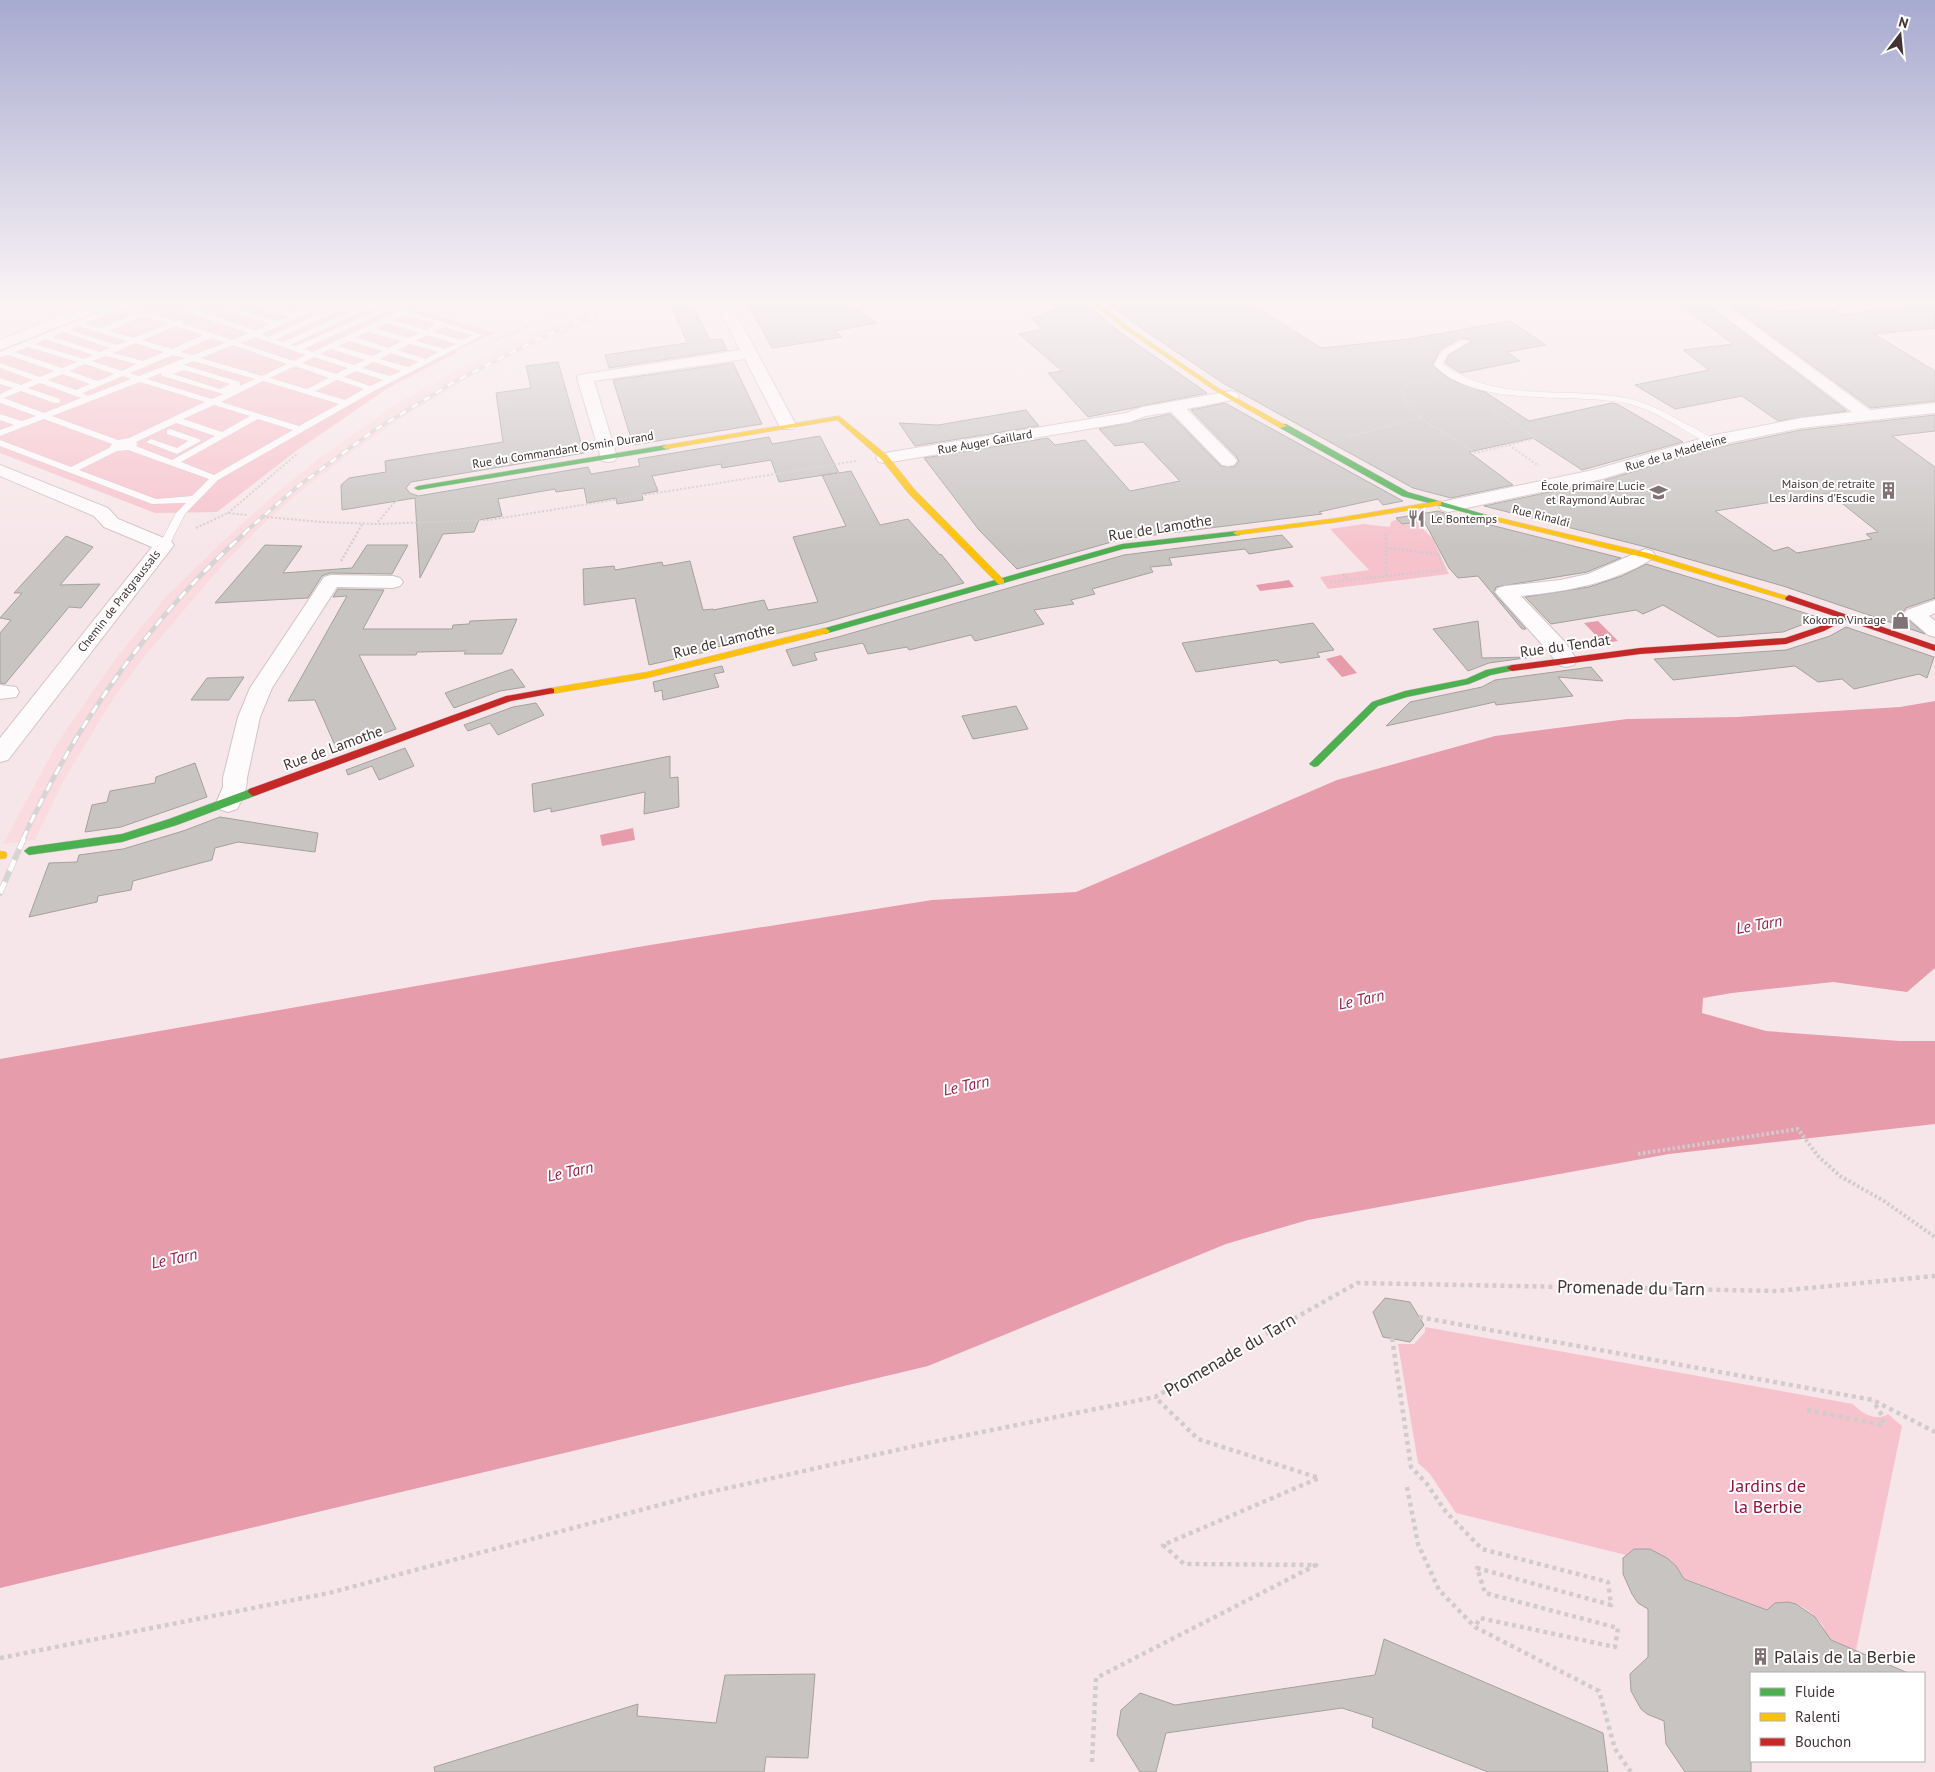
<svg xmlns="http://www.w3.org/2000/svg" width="1935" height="1772" font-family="'PT Sans',sans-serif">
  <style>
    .built { fill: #fadbe0 }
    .green { fill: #f6c3cc }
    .water { fill: #e79cab }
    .building { fill: #c7c4c2; stroke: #a3a19f; fill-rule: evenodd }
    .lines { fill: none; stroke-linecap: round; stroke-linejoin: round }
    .lane-casing { stroke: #d1c3c6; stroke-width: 1 }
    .street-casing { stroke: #d1c3c6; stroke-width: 2 }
    .fast-casing { stroke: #d1c3c6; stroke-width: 1 }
    .slow-casing { stroke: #d1c3c6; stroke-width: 1 }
    .jam-casing { stroke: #d1c3c6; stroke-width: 1 }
    .path-far3 { stroke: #d2cbcc; stroke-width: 2; stroke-dasharray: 2 2; stroke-linecap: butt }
    .path-far2 { stroke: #d2cbcc; stroke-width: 2.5; stroke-dasharray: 2 2; stroke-linecap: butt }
    .path-far1 { stroke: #d2cbcc; stroke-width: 4; stroke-dasharray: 2.5 2.5; stroke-linecap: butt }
    .path { stroke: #d2cbcc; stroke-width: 4.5; stroke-dasharray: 4 4; stroke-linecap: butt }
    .lane { fill: #fefbfc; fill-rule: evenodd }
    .street { fill: #fefbfc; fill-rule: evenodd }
    .fast { fill: #4caf50; fill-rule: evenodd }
    .slow { fill: #ffc107; fill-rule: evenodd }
    .jam { fill: #c62828; fill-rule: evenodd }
    .rail-far2-casing { stroke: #d8d3d4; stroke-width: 4 }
    .rail-far1-casing { stroke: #d8d3d4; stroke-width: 5 }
    .rail-casing { stroke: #d8d3d4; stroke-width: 6 }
    .rail-far2 { stroke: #fff; stroke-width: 2.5; stroke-dasharray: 7; stroke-linecap: butt }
    .rail-far1 { stroke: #fff; stroke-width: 3; stroke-dasharray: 9; stroke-linecap: butt }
    .rail { stroke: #fff; stroke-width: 4.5; stroke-dasharray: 12; stroke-linecap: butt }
    .labels { text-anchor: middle; stroke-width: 4; stroke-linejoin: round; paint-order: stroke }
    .far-street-label { font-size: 12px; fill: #423436; stroke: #fff }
    .far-poi-label { font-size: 12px; fill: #423436; stroke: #fff; text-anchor: end }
    .street-label { font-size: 15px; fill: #423436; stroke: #fff }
    .water-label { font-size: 16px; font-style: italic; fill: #951f45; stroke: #fff }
    .near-street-label { font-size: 18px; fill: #423436; stroke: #fff }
    .near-park-label { font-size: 18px; fill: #8e163f; stroke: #fff }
    .near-poi-label { font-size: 18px; fill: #423436; stroke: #fff; text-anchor: start }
  </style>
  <rect width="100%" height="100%" fill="#f7e6e9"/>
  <path class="built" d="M618 301H644L534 345 486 368 444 392 398 420 353 451 301 491 264 523 226 561 144 657 111 702 64 780 35 840 3 844 58 742 113 662 166 597 222 542 274 495 318 459 400 402 463 367 520 340Z"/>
  <path class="green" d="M119 301H390L495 333 455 350 456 353 388 388 296 451 217 512 155 513 0 453V349Z
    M1397 519 1402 524 1416 522 1433 539 1449 574 1328 589 1320 577 1369 570 1330 529 1363 524 1390 527 1391 522Z
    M1425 1327 1853 1404C1861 1413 1876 1422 1888 1414L1902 1426 1856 1650C1849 1647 1836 1645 1830 1640 1827 1638 1825 1630 1823 1626 1810 1608 1787 1592 1768 1611L1680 1577 1667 1558 1650 1549H1634L1626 1555 1456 1513 1430 1474 1418 1463 1398 1344H1414L1425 1332Z"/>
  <path class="water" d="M1289 580 1294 587 1260 591 1256 585Z
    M1598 621 1618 641 1603 643 1584 623Z
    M1341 655 1357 673 1342 677 1326 659Z
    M1935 701V968L1907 992 1833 982 1732 993 1703 998 1702 1013 1766 1031 1900 1041H1935V1124L1669 1154 1308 1220 1226 1244 928 1366 0 1588V1059L644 946 932 900 1076 892 1337 780 1495 736 1627 719 1737 717 1900 707Z
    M633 828 635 840 602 846 600 835Z"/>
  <path class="building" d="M670 301H690L710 340 722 339 727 350 609 368 605 355 687 343Z
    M770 301H843L876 323 834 331 842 337 772 348 748 304Z
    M1046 301H1083L1121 333 1207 393 1088 417 1048 373 1062 371 1019 334 1043 329 1031 318 1045 315 1043 313 1056 310Z
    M1105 301H1247L1321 348 1409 339 1510 321 1546 345 1507 352 1520 361 1461 373 1445 363 1449 355 1471 342 1470 340 1461 338 1441 349 1432 365 1451 380 1485 392 1529 421 1612 403 1617 404 1683 442 1582 470 1533 438 1469 452 1513 485 1451 498 1413 488 1223 383 1135 324Z
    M1675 301H1702L1847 411 1778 421 1742 396 1675 409 1635 385 1709 370 1683 350 1733 344Z
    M1724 301H1757L1770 309H1774L1779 312 1829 307 1843 315 1935 301V328L1874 334 1935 371V401L1871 408Z
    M558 362 584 453 411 482 406 488 410 493 418 496 588 467 591 474 640 466 638 459 769 437 772 444 820 436 839 473 851 471 880 525 908 519 940 555 941 554 964 583 823 623 713 648 714 650 649 665 635 598 584 605 583 569 614 566 615 570 662 562 663 566 690 561 703 610 713 609V610L764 600 768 610 818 602 793 537 846 526 822 475 837 473 779 482 771 460 722 468 721 464 652 476 658 491 642 494 643 500 617 504 616 498 587 503 584 488 556 492 555 489 498 499 502 516 479 520 474 532 443 534 420 578 415 498 342 510 341 485 349 478 386 472 385 461 503 442 496 393 531 388 526 366Z
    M733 363 762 424 633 445 613 380Z
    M1225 403 1403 501 1383 505 1378 499 1319 512 1322 514 1122 539 1017 569 979 530 924 458 1048 438 1055 445 1085 440 1130 491 1180 481 1143 442 1115 446 1099 429 1170 414 1221 466 1234 467 1239 461 1236 456 1191 410Z
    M1026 410 1039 426 915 446 899 423 938 425Z
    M1935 415V431L1892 436 1935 467V598L1906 608 1902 614 1925 634 1783 586 1646 547 1484 506 1602 481 1705 450 1801 430ZM1829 493 1878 532 1866 534 1872 539 1797 553 1788 547 1774 551 1715 511Z
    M1438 511 1447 514 1621 558 1587 572 1496 587 1494 593 1526 629H1522L1478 576 1458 578 1449 568 1424 521 1402 524 1396 518Z
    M1282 535 1293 547 1249 554 1245 549 1169 558 1172 565 1150 567 1153 572 1092 589 1095 594 1071 600 1074 604 1034 610 1044 624 975 641 971 635 909 650 907 647 868 654 863 643 814 653 817 660 793 666 786 650 838 637 1124 555Z
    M66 536 93 547 60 585 100 584 81 608 69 607 5 684 0 683V633L11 620 0 618 22 593H14Z
    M265 545 302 546 283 573 352 568 367 545H408L392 574 330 573 322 576 308 598 215 603Z
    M1646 564 1765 600 1820 618 1783 632 1718 637 1663 605 1643 614 1636 610 1551 624 1525 597 1589 587 1622 576Z
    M338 589 384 590 363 629H452L453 625 469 624 470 621 517 619 502 654H464L466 651 417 652 416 655H359L396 729 337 750 315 700 288 701 347 596 333 597Z
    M1478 621 1482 658 1532 657 1489 663 1468 671 1433 629Z
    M1313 623 1334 650 1317 653 1320 657 1280 663 1277 660 1196 672 1182 643Z
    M1846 627 1934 657 1927 678 1919 674 1854 689 1842 679 1818 682 1795 666 1673 680 1654 659 1786 650 1830 636Z
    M722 666 724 672 714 674 719 687 663 700 662 690 655 692 653 682Z
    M1591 667 1603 681 1558 677 1573 696 1496 705 1495 702 1386 726 1410 702 1482 687 1495 680Z
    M512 669 525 687 500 691 454 708 445 693Z
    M244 677 229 700H191L207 678Z
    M536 703 544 715 498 735 490 723 468 731 464 725 513 707Z
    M1016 706 1028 729 973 739 962 716Z
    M405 748 414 766 379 780 372 766 348 775 346 770Z
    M670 756V778L678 777 679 807 644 814 645 792 551 812V808L534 812 532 784Z
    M195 763 207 797 121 827 85 832 92 805 107 802 110 791 155 783 156 777Z
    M220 817 318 833 315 852 238 842 215 848 212 860 133 881 131 890 98 896 97 902 29 917 49 863 77 862 79 855 123 849 183 831Z
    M1385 1298 1410 1302 1424 1325 1410 1342 1383 1337 1373 1312Z
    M1634 1549H1650L1667 1558 1676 1566 1684 1579 1767 1610 1775 1603 1788 1602 1796 1604 1815 1617 1831 1640 1908 1673H1751V1772H1685L1666 1744 1664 1721 1647 1714 1641 1709 1631 1691 1630 1674 1648 1657V1609L1638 1603 1632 1594 1623 1574V1558Z
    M1384 1639 1603 1733 1608 1772H1488L1372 1727 1373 1718 1342 1708 1166 1733 1156 1772H1140L1117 1735 1121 1710 1140 1693 1175 1705 1375 1675Z
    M815 1674 808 1758 766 1757 764 1772H435L434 1767 638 1704 637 1716 716 1723 725 1675Z"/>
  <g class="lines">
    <defs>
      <path id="lane" d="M126 301 135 302 129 305 175 321 182 320V323L232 340 249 333 197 316 186 306 176 301 192 302 203 312 256 331 270 324 210 305 214 303 277 321 287 317 243 301H255L294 314 305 309 282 301H295L311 306 323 301H334L262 334 268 337 347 301H358L275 340 283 342 367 303 363 301H377L483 335 374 391 218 480 185 514 169 545 164 548 159 545 176 513 186 503 152 504 0 446V440L71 467 109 448 112 444 44 419 0 436V430L14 425 0 420V414L22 421 36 416 0 403V394L13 388 0 384V378L21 385 33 380 0 368V363L40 377 54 371 8 355 0 357V352ZM374 306 382 308 296 346 290 345ZM122 308 137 313 101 328 85 324ZM389 310 396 312 313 352 304 349ZM404 315 436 324 426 330 393 320ZM144 316 168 324 134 338 109 331ZM387 323 419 333 408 338 375 328ZM78 326 127 341 117 345 70 330ZM176 326 203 335 172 349 142 340ZM444 327 472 335 462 340 433 332ZM63 332 110 348 100 352 53 337ZM368 332 402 341 389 348 356 337ZM427 335 456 344 445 349 416 341ZM255 337 306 355 294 361 240 343ZM211 338 225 343 193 355 180 352ZM45 339 93 355 84 359 35 344ZM349 341 383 351 372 356 338 346ZM135 343 164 352 143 361 113 353ZM410 344 438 352 426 359 397 350ZM233 345 287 364 262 376 201 358ZM28 347 77 362 62 368 15 352ZM331 349 365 360 354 365 320 354ZM391 353 419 362 408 367 380 359ZM173 355 185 358 139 376 130 373ZM106 356 136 364 122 371 92 361ZM314 357 348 368 336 374 302 363ZM193 361 255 379 231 390 240 386V382L184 365ZM373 362 401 371 390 376 362 368ZM85 364 114 374 98 381 69 371ZM295 366 329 378 307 389 270 378ZM184 370 230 384 220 389 173 374ZM356 371 383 380 370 386 344 377ZM161 373 162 376 223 394 212 399 147 379ZM62 374 90 384 76 390 48 380ZM123 376 131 379 88 396 83 393ZM337 380 364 389 345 400 315 391ZM263 381 339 404 299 426 221 402ZM140 382 205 402 129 438 118 440 52 416ZM40 383 81 398 44 413 4 398 21 391 54 403H60V399L28 388ZM214 405 250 416 222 432 183 419ZM258 419 293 430 214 475 181 462ZM176 423 215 436 172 460 136 446 138 444 136 442ZM128 450 209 479 192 496 156 499 79 470 117 451Z
        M1462 340 1469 342 1448 354 1442 364C1500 404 1562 386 1626 398 1646 402 1665 412 1682 422 1692 427 1706 433 1715 441L1713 443H1707C1681 429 1654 409 1625 403 1569 392 1476 409 1434 365L1442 351Z
        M170 429 199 439 201 441 177 454 146 442 151 439 177 448 188 441 167 434V430Z"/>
      <path id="street" d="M96 301H117L115 304 0 350V340Z
        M1704 301H1721L1870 410 1935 403V413L1801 428 1713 446 1602 479 1448 512 1441 510 1439 506 1441 502 1593 470 1710 436 1801 418 1852 412Z
        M725 302 730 303 732 306 796 425 793 429H781L745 359 594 381 617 457 614 461 608 462 602 461 577 378 579 375 740 350 718 306 720 303Z
        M1231 391 1237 393 1239 396 1237 399 1187 409 1234 457 1237 461 1234 465 1228 466 1222 465 1171 412 1146 416 1130 422 885 463 879 462 876 458 879 454 885 453 1126 413 1142 407Z
        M0 465 108 508 118 519 171 541 174 545 8 760 0 762V738L152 547 104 527 94 516 0 476Z
        M1645 549 1652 551 1655 555 1652 559C1611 584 1568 591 1521 596L1565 642 1577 660 1574 665 1566 667 1558 665 1549 652 1495 592 1498 588 1505 586 1560 580 1588 574Z
        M331 575 393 576 400 578 403 582 400 586 393 588 337 587 272 688 260 717 247 778C247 790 243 799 237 809L228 812 219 809 216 803 223 787V778L238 717 250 688 324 577Z
        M1935 600V613L1929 616 1935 621V637L1928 635 1904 614 1907 610Z
        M0 685 16 687 19 692 16 697 0 699Z"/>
      <path id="fast" d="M1280 424H1286L1408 492 1490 516 1486 518 1402 496 1280 428Z
        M666 445 670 447 669 449 418 490 414 488 418 486Z
        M1237 531 1241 533 1240 535 1123 549 828 633 825 634 820 631 822 629 1122 544Z
        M1512 665 1515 666V670L1491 675 1469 684 1407 697 1378 706 1318 766 1314 767 1309 764 1372 702 1405 691 1466 679 1486 670Z
        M253 788 257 789 258 792 257 795 177 825 122 842 29 855 24 851 29 847 122 834 169 819Z"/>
      <path id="slow" d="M1089 301H1096L1130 328 1218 388 1287 426 1280 428 1214 390 1126 330Z
        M839 416 887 455 915 490 1004 580V584H998L909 494 881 459 837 420 666 449 662 447 666 445Z
        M1438 501H1441V505L1338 522 1237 535 1233 533 1237 531 1338 518Z
        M1483 514 1648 553 1793 598 1789 601 1786 600 1642 557 1483 518Z
        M825 628 830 631 828 633 647 678 551 694 546 691 551 688 647 672Z
        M0 851 6 852 7 855 6 858 0 859Z"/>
      <path id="jam" d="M1789 595 1935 645V651L1845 620 1824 631 1786 644 1640 654 1512 671 1507 668 1512 665 1640 648 1785 638 1818 627 1837 617 1786 600 1785 598Z
        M551 688 554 689V693L511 701 257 795 253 796 248 792 249 789 506 696Z"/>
    </defs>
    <use href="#lane" class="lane-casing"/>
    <use href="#street" class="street-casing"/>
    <use href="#fast" class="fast-casing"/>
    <use href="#slow" class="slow-casing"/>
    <use href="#jam" class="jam-casing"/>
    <path class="path-far3" d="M496 339 596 301
      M1420 418 1476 453 1536 438 1492 409
      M1347 437 1420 418 1404 402 1402 390 1411 382H1430
      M1509 445 1539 466
      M228 513 298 453
      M267 517 321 522 378 524 489 520 856 461
      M378 522 398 498
      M196 528 228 513 247 515
      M357 533 363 523"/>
    <path class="path-far2" d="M341 561 358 532
      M1343 574 1348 580
      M1386 576 1443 570 1438 554 1387 548
      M1330 582 1386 576V533"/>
    <path class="path-far1" d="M1638 1154 1798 1129 1818 1156 1840 1176 1884 1201 1935 1237"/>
    <path class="path" d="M1419 1317 1873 1400 1935 1432
      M1392 1338 1411 1467 1427 1484 1446 1512 1482 1549 1608 1582 1611 1605 1477 1568 1485 1593 1618 1628 1615 1647 1480 1618 1475 1627
      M1807 1410 1883 1425V1417L1873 1401
      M1407 1487 1418 1544 1439 1590 1475 1627 1599 1691 1615 1749 1631 1772
      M0 1658 329 1593 697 1495 928 1443 1155 1397 1357 1283 1777 1291 1935 1276
      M1092 1762 1096 1678 1316 1565 1184 1564 1163 1545 1319 1478 1198 1439 1155 1397"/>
    <use href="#lane" class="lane"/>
    <use href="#street" class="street"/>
    <use href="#fast" class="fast"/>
    <use href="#slow" class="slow"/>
    <use href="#jam" class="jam"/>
    <defs>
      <path id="rail-far2" d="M244 533 297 487 373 431 454 382 540 338 630 301"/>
      <path id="rail-far1" d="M23 839C75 725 152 615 246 532"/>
      <path id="rail" d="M0 893 24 838"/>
    </defs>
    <use href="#rail-far2" class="rail-far2-casing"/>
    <use href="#rail-far1" class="rail-far1-casing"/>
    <use href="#rail" class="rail-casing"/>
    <use href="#rail-far2" class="rail-far2"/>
    <use href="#rail-far1" class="rail-far1"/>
    <use href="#rail" class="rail"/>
  </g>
  <linearGradient id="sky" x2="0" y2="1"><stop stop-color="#a7aad0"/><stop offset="0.55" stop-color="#fbf4f5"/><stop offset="1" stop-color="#fbf4f5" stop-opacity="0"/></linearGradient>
  <rect width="1935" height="549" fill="url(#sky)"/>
  <defs>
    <symbol id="building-bare" viewBox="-9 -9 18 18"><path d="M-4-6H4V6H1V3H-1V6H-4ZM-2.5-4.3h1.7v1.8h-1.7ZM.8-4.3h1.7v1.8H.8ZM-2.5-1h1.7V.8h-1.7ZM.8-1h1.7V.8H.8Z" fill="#817275" stroke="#fff" stroke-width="2.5" paint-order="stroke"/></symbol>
    <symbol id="school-bare" viewBox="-9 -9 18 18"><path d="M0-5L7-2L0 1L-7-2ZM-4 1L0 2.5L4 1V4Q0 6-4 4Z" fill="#817275" stroke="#fff" stroke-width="2.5" paint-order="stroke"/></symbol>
    <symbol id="restaurant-bare" viewBox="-9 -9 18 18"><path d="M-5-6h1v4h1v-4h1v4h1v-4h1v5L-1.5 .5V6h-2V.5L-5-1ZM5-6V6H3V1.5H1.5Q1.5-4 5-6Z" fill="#817275" stroke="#fff" stroke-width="2.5" paint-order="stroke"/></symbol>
    <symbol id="shop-bare" viewBox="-9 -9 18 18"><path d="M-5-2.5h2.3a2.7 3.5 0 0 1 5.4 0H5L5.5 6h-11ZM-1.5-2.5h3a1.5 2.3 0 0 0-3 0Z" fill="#817275" stroke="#fff" stroke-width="2.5" paint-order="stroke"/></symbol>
  </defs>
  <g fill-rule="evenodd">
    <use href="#building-bare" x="1876" y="478" width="25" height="25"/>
    <use href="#school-bare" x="1646" y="480" width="25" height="25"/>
    <use href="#restaurant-bare" x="1404" y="506" width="25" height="25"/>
    <use href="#shop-bare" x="1888" y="608" width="25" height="25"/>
    <use href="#building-bare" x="1748" y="1644" width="25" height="25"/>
  </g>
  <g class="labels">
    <g class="far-street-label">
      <text transform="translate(985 442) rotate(-10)" y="4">Rue Auger Gaillard</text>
      <text transform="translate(563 450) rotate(-9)" y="4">Rue du Commandant Osmin Durand</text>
      <text transform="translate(1676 453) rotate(-16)" y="4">Rue de la Madeleine</text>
      <text transform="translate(1541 516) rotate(14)" y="4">Rue Rinaldi</text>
      <text transform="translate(119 601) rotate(-52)" y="4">Chemin de Pratgraussals</text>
    </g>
    <g class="far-poi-label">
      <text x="1875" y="488">Maison de retraite<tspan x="1875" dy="14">Les Jardins d’Escudie</tspan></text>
      <text x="1645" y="490">École primaire Lucie<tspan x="1645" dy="14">et Raymond Aubrac</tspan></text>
      <text x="1431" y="523" text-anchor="start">Le Bontemps</text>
      <text x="1886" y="624">Kokomo Vintage</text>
    </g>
    <g class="street-label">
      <text transform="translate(1160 528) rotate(-9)" y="5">Rue de Lamothe</text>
      <text transform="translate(724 641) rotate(-14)" y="5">Rue de Lamothe</text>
      <text transform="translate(1565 646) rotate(-8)" y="5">Rue du Tendat</text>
      <text transform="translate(333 748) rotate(-20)" y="5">Rue de Lamothe</text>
    </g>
    <g class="water-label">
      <text transform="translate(1759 924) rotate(-10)" y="6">Le Tarn</text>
      <text transform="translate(1361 999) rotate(-12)" y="6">Le Tarn</text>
      <text transform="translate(966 1085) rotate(-12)" y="6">Le Tarn</text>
      <text transform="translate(570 1171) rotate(-12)" y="6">Le Tarn</text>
      <text transform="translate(174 1258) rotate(-12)" y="6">Le Tarn</text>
    </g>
    <g class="near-street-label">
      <text transform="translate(1631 1288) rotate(1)" y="6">Promenade du Tarn</text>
      <text transform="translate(1230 1355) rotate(-30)" y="6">Promenade du Tarn</text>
    </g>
    <g class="near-park-label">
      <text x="1768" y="1492">Jardins de<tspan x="1768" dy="21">la Berbie</tspan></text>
    </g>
    <g class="near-poi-label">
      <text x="1774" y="1663">Palais de la Berbie</text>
    </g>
  </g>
  <rect x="1750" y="1672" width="175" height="90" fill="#ffffff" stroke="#b3aeaf"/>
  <rect x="1760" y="1688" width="25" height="8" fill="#4caf50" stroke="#b3aeaf"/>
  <text x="1795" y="1697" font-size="15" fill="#423436">Fluide</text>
  <rect x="1760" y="1713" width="25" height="8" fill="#ffc107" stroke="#b3aeaf"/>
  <text x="1795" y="1722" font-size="15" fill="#423436">Ralenti</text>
  <rect x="1760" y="1738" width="25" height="8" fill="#c62828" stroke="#b3aeaf"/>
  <text x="1795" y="1747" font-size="15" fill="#423436">Bouchon</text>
  <g transform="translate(1900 35) rotate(16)" stroke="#ffffff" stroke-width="4" paint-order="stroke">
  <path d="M0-4L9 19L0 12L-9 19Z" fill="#423436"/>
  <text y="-8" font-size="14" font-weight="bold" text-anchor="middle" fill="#423436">N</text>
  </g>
</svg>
